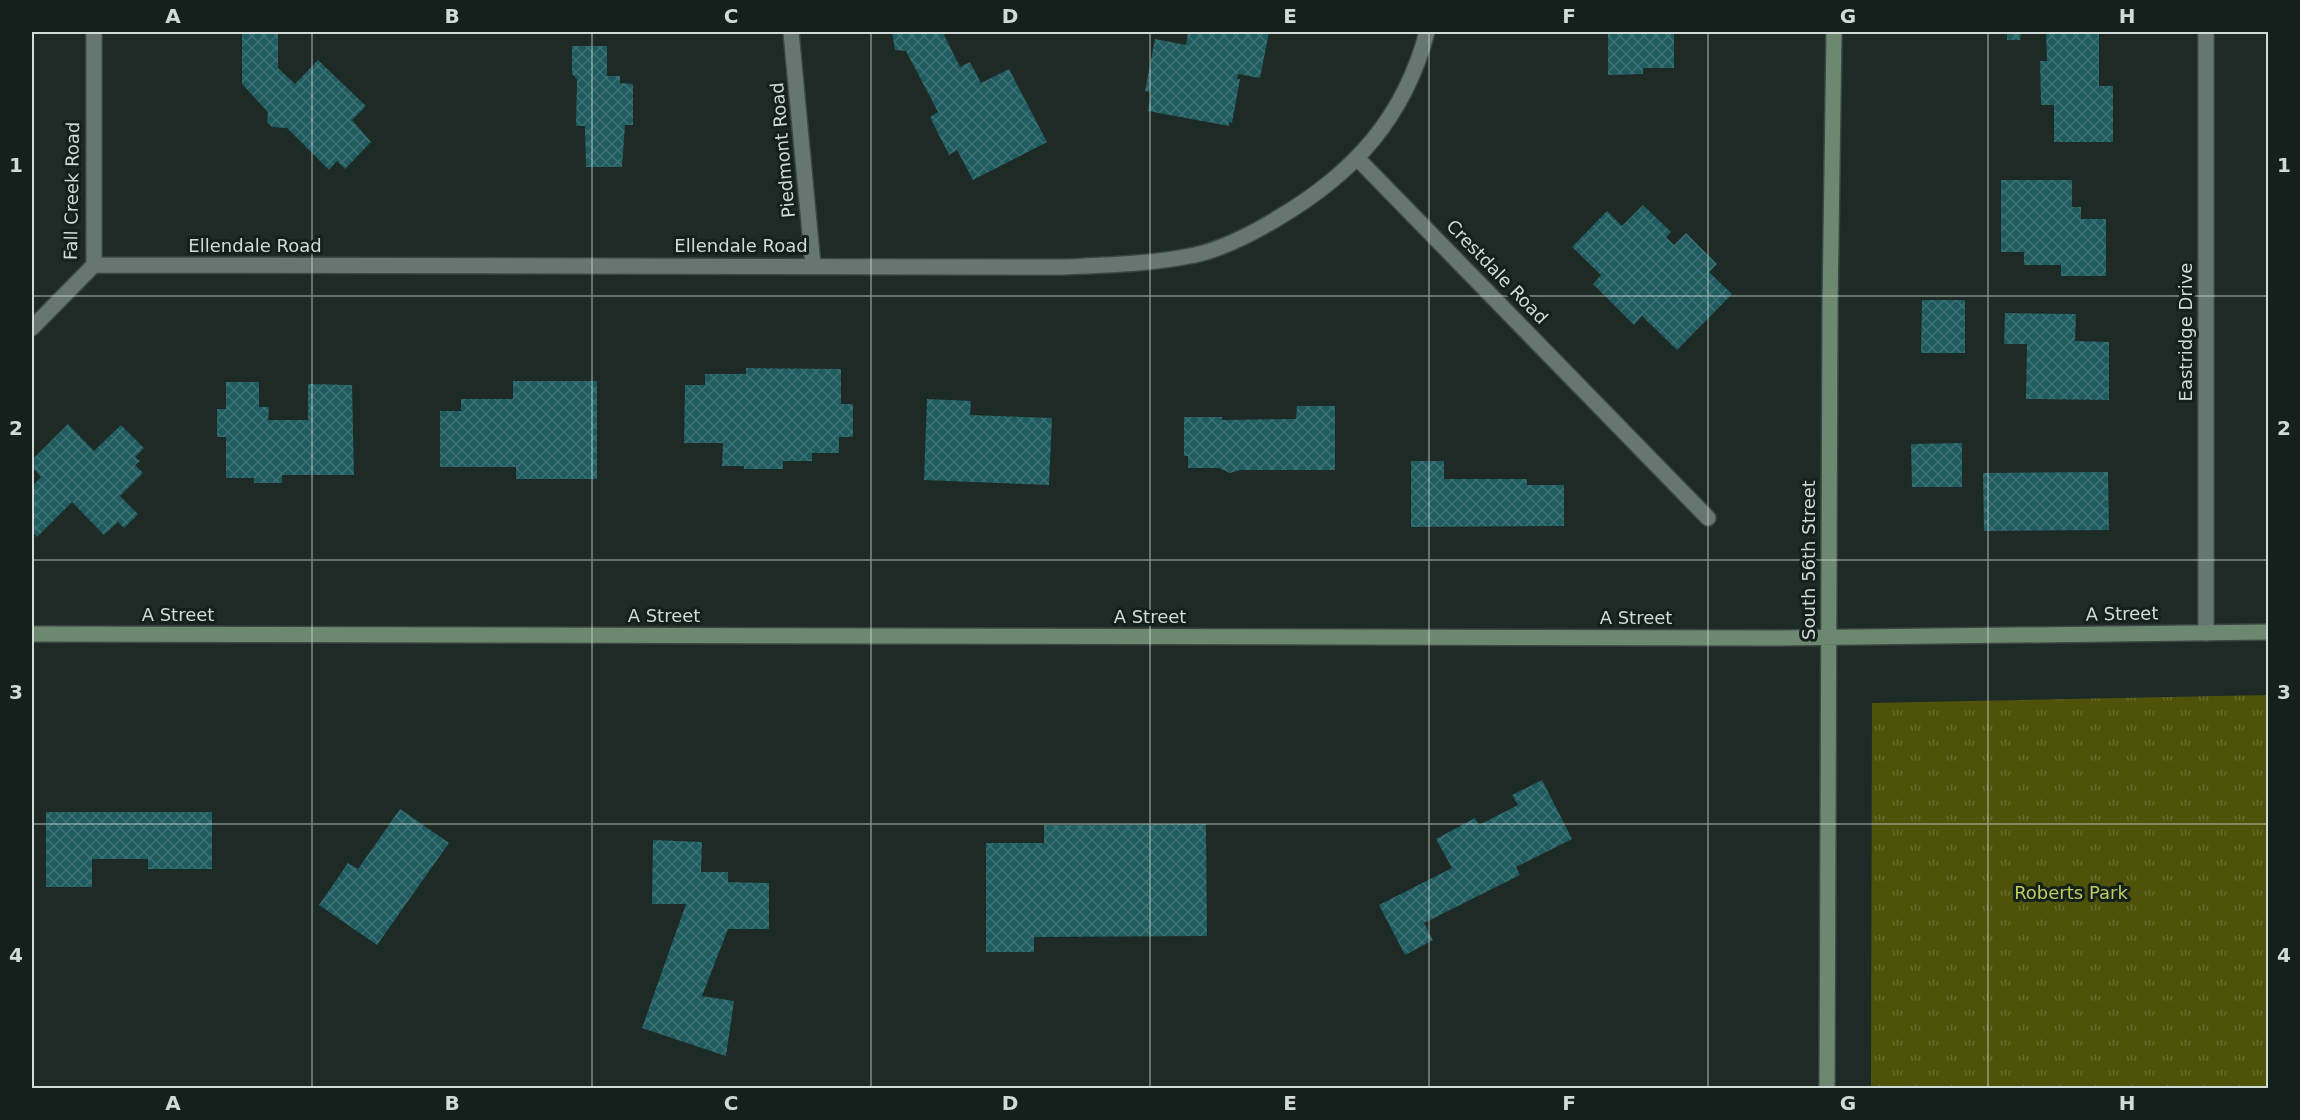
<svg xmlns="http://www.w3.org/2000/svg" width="2300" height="1120" font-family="'DejaVu Sans',sans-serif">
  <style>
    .park { fill: url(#park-tufts) }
    .building { fill: url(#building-cross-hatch) }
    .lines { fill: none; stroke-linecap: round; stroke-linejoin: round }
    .street-casing { stroke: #3c4642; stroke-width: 18 }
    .secondary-casing { stroke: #3c4642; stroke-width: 18 }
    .street { stroke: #687671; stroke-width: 15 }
    .secondary { stroke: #6c8871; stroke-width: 15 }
    .grid { fill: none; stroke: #d2dad7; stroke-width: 1.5; stroke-opacity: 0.55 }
    .labels { text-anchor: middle; stroke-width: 6; stroke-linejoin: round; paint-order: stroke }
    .street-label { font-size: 18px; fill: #d2dad7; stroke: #14201c }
    .park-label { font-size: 18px; fill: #c3cc61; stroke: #14201c }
    .neatline { fill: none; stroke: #d2dad7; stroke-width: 2 }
    .grid-label { font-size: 20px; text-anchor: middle; font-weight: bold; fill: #d2dad7 }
  </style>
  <defs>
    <pattern id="park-tufts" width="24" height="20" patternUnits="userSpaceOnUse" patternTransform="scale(1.5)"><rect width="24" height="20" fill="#4f530a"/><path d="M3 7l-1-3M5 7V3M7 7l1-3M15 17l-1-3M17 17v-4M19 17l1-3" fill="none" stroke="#676b2d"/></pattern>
    <pattern id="building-cross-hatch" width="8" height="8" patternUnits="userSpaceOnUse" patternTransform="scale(1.5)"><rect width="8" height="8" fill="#1f5b5f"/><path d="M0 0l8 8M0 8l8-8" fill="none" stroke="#3f7275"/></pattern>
  </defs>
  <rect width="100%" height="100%" fill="#1d2a25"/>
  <path class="park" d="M2268 695V1088H1871L1872 703Z"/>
  <path class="building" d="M242 32H278V68L295 84 318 60 366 106 352 120 371 142 345 169 337 161 329 170 287 128 272 127 267 122 268 112 242 84Z
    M892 32H950L944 35 960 67 970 62 981 83 1009 69 1047 142 973 180 957 150 949 155 930 117 938 112 906 51 895 50Z
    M1188 32H1269L1260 78 1238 74 1237 79H1240L1232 123 1229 122V126L1148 111 1151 92 1145 91 1155 39 1186 45Z
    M1592 32H1674V68H1643V74L1608 75V34H1592Z
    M2007 32H2021L2020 40H2007Z
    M2046 32H2099V86H2113V142H2054V105H2041L2040 61H2047Z
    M572 46H607V76H620V83L633 84V125H625L622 167H586L585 126H576L577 79 572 74Z
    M2001 180H2072V207H2081V219H2106V276H2061V265H2024V252H2001Z
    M1643 205 1671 232 1666 237 1674 245 1686 233 1717 264 1709 272 1732 294 1677 350 1642 316 1634 325 1593 284 1601 275 1572 247 1607 211 1622 226Z
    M1922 300H1965V353H1921Z
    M2005 313 2076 314 2075 341 2109 342V400L2026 399 2027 344H2004Z
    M746 368 841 369V404H853V437H839V453H812V461H783V469H744V466H722L723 443H684L685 385H705V374H746Z
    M513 381H597V479H516V467H440V411H461V399H513Z
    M226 382H259V407H269L268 420H308V384L352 385 354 475H282V483H254V478H226V437H217V409H226Z
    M927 399 971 401 970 415 1052 418 1049 485 924 480Z
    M1297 406H1335V470H1240L1230 473 1219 468H1188V456H1184V417H1222V420L1296 419Z
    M68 424 94 451 121 425 144 448 135 457 140 461 135 465 143 473 120 496 138 514 124 528 118 522 104 535 72 502 37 537 32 531V486L41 477 32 467V460Z
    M1962 443V487H1912L1911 444Z
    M1411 461H1444V479H1527V485H1564V526L1411 527Z
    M2108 472 2109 530 1984 531 1983 473Z
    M1542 780 1572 839 1516 867 1520 875 1424 923 1433 940 1405 955 1379 905 1452 868 1436 839 1475 818 1479 825 1518 805 1512 795Z
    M400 809 449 843 377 945 319 905 348 863 358 869Z
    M46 812H212V869H148V859H92V887H46Z
    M1206 824 1207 936 1034 937V952H986V843H1044V825Z
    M653 840 702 842 701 872H728V882L769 883V929H728L702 996 734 1001 726 1056 642 1028 686 904H652Z"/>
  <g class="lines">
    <defs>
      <path id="street" d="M791 32 813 265
        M2206 32V633
        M1358 159 1708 518
        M94 265 1064 267C1108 265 1151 264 1195 255 1225 248 1252 234 1278 218 1354 173 1404 118 1427 32
        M32 328 94 265V32"/>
      <path id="secondary" d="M32 634 1779 638 2268 632
        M1827 1088 1830 307 1834 32"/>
    </defs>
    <use href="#street" class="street-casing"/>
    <use href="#secondary" class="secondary-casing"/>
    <use href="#street" class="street"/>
    <use href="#secondary" class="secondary"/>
  </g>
  <path class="grid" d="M312 32V1088M592 32V1088M871 32V1088M1150 32V1088M1429 32V1088M1708 32V1088M1988 32V1088M32 296H2268M32 560H2268M32 824H2268"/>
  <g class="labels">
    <g class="street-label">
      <text transform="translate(783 150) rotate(-95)" y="6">Piedmont Road</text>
      <text transform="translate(72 191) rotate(-89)" y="6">Fall Creek Road</text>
      <text x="255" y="252">Ellendale Road</text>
      <text x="741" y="252">Ellendale Road</text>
      <text transform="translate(1497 272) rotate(46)" y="6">Crestdale Road</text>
      <text transform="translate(2186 332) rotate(-90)" y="6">Eastridge Drive</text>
      <text transform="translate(1809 560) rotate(-90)" y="6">South 56th Street</text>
      <text transform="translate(2122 614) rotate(-1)" y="6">A Street</text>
      <text x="178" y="621">A Street</text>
      <text x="664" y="622">A Street</text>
      <text x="1150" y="623">A Street</text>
      <text x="1636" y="624">A Street</text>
    </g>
    <g class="park-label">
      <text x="2071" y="899">Roberts Park</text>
    </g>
  </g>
  <rect width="2300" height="1120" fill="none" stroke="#14201c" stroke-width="66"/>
  <rect x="33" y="33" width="2234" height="1054" class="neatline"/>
  <g class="grid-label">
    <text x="173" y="23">A</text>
    <text x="452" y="23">B</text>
    <text x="731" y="23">C</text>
    <text x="1010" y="23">D</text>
    <text x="1290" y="23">E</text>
    <text x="1569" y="23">F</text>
    <text x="1848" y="23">G</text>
    <text x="2127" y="23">H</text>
    <text x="16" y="172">1</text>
    <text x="2284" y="172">1</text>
    <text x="16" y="435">2</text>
    <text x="2284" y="435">2</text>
    <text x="16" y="699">3</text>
    <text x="2284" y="699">3</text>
    <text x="16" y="962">4</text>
    <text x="2284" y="962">4</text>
    <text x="173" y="1110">A</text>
    <text x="452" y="1110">B</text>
    <text x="731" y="1110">C</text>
    <text x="1010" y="1110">D</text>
    <text x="1290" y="1110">E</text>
    <text x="1569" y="1110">F</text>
    <text x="1848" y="1110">G</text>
    <text x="2127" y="1110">H</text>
  </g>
</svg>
